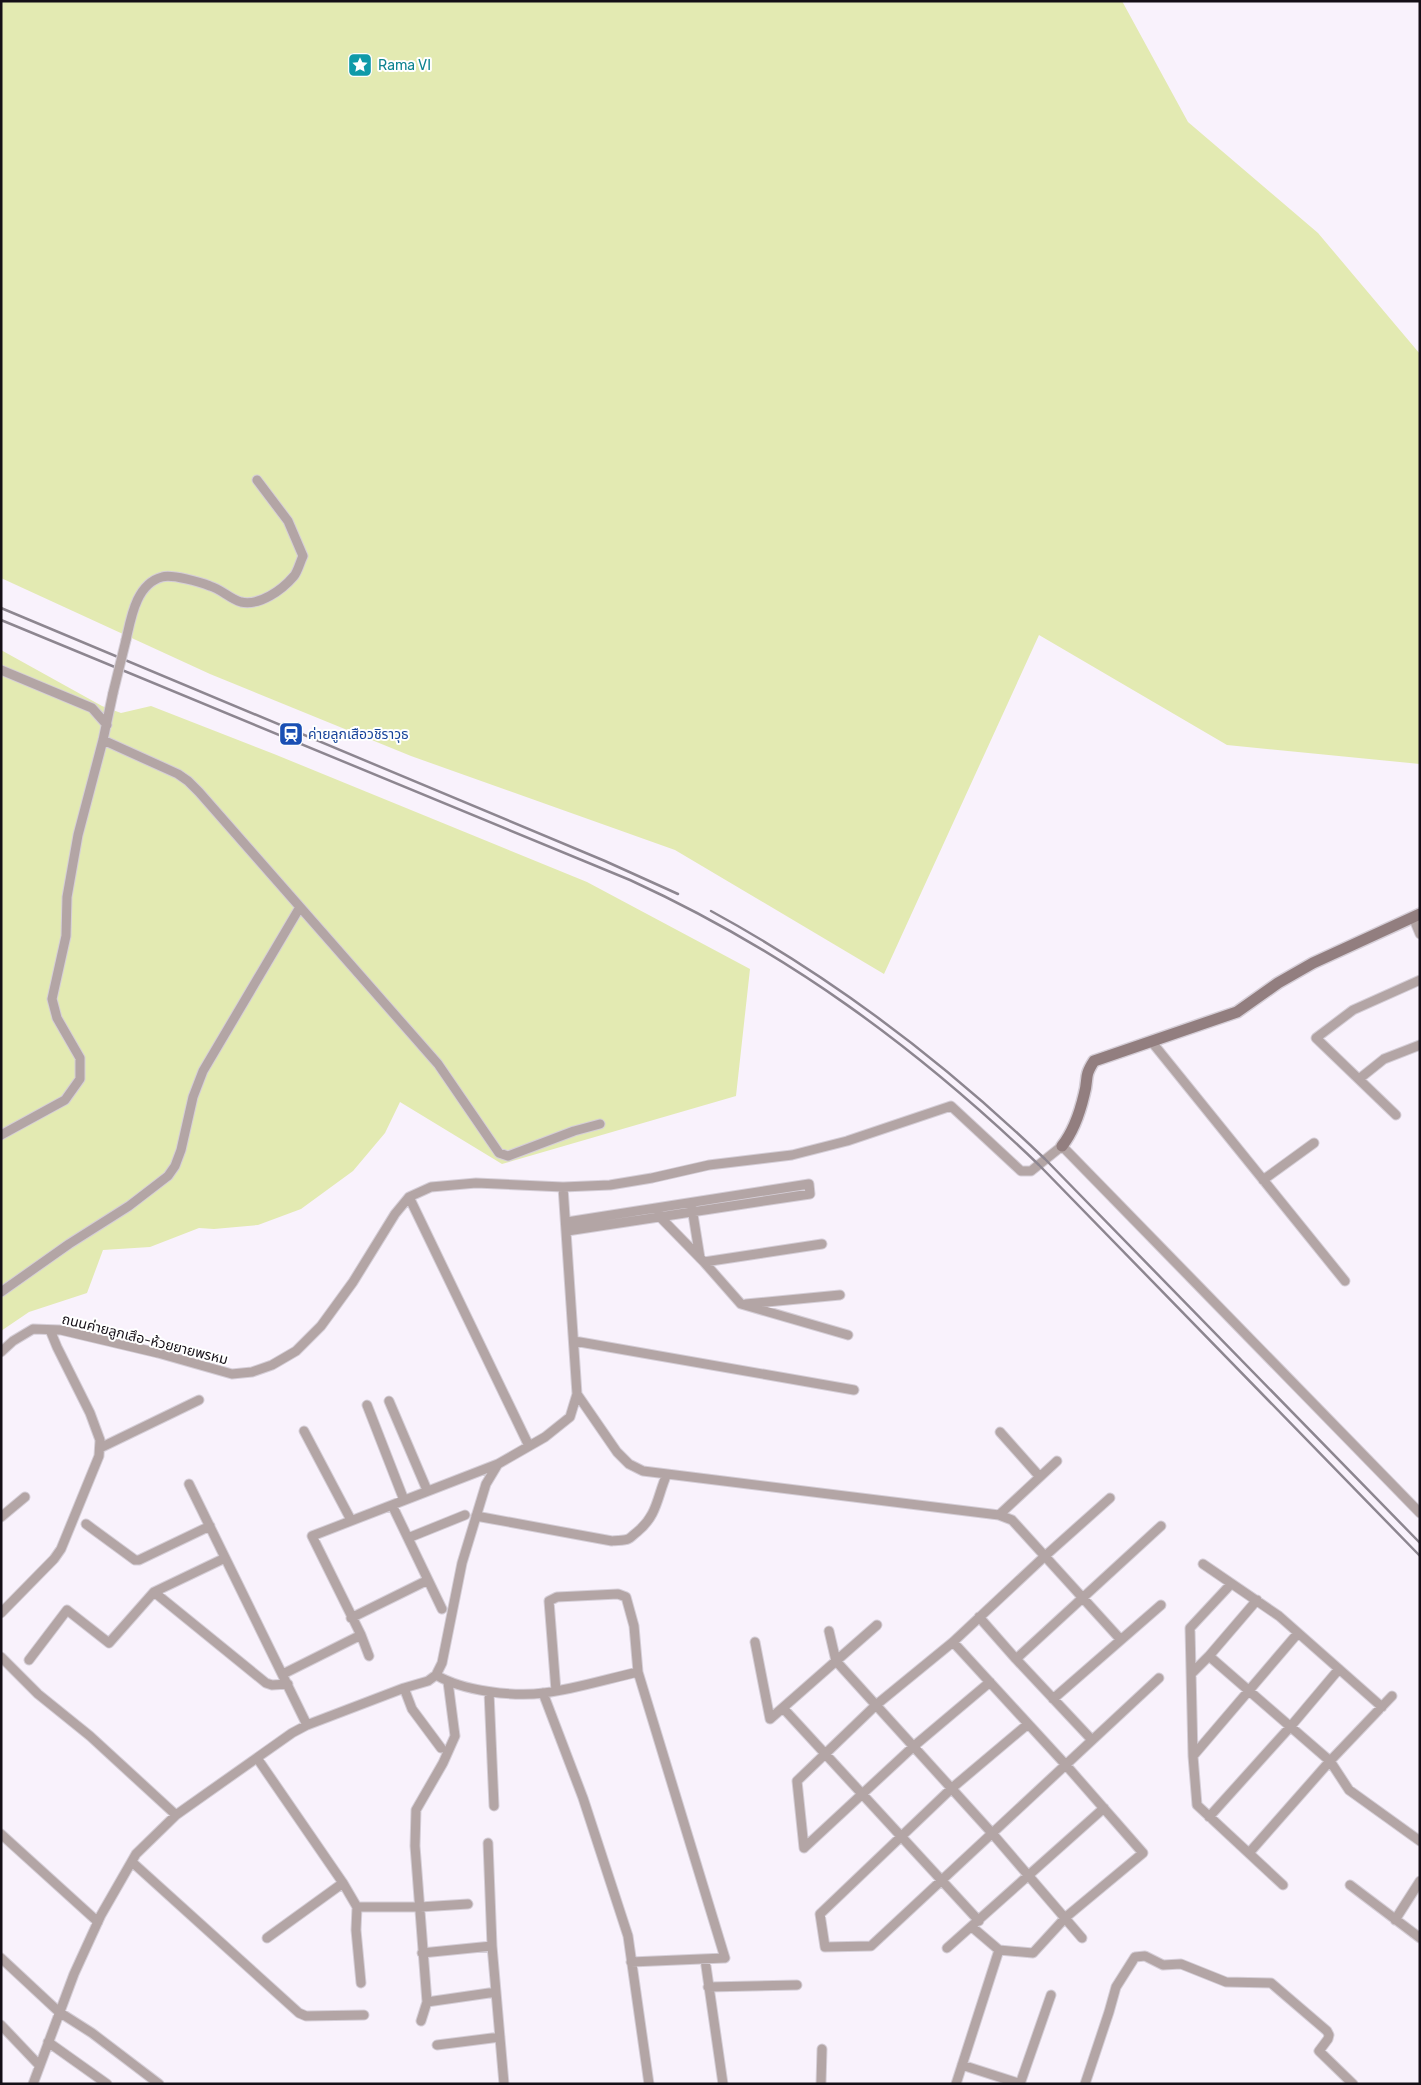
<svg xmlns="http://www.w3.org/2000/svg" width="1421" height="2085" font-family="Rubik,'Noto Sans Thai',sans-serif">
  <style>
    .green { fill: #e3eab2 }
    .lines { fill: none; stroke-linecap: round; stroke-linejoin: round }
    .street-casing { stroke: #d5ced7; stroke-width: 11 }
    .secondary-casing { stroke: #d5ced7; stroke-width: 14 }
    .street { stroke: #b3a5a5; stroke-width: 9 }
    .secondary { stroke: #927e7f; stroke-width: 11 }
    .rail { stroke: #8d8690; stroke-width: 2.5 }
    .street-bridge-casing { stroke: #d5ced7; stroke-width: 11; stroke-linecap: butt }
    .street-bridge { stroke: #b3a5a5; stroke-width: 9 }
    .labels { text-anchor: middle; stroke-width: 4; stroke-linejoin: round; paint-order: stroke }
    .culture-label { font-size: 14px; fill: #0d838f; stroke: #fff; text-anchor: start }
    .transit-label { font-size: 14px; fill: #164399; stroke: #fff; text-anchor: start }
    .street-label { font-size: 14px; fill: #150f17; stroke: #fff }
  </style>
  <rect width="100%" height="100%" fill="#f9f2fc"/>
  <path class="green" d="M1 1H1122L1188 122 1318 233 1420 354V764L1227 745 1039 635 884 974 675 850 411 756 210 674 1 578Z
    M1 650 102 706 121 713 151 706 274 754 587 882 750 969 736 1096 502 1164 400 1102 385 1133 353 1171 301 1209 258 1225 214 1229 199 1228 150 1247 103 1250 87 1293 29 1312 1 1331Z"/>
  <g class="lines">
    <defs>
      <path id="street" d="M126 640C131 618 136 584 162 577 172 574 200 582 210 586 221 589 230 599 241 602 260 606 282 590 294 576 298 571 300 562 303 556L288 521 257 480
        M1 670 92 708 107 725
        M103 740 178 774 188 781 199 792 438 1064 499 1153 508 1156 574 1131 600 1124
        M1413 917 1420 934
        M1151 1041 1345 1281
        M1359 1079 1384 1059 1420 1045
        M1396 1115 1316 1038 1353 1010 1420 980
        M1 1135 65 1100 80 1079V1058L57 1018 52 999 66 936 67 897 78 835 103 740 113 693
        M1263 1180 1314 1143
        M409 1197 529 1446
        M692 1208 700 1258
        M659 1213 660 1217 704 1262 741 1304 848 1335
        M567 1222 809 1184 810 1194 567 1231
        M704 1262 822 1244
        M1 1292 69 1244 129 1206 168 1176 175 1166 181 1150 193 1097 203 1071 300 907
        M746 1304 840 1295
        M574 1341 854 1390
        M1 1352 13 1341 33 1329 61 1330 158 1353 232 1374 252 1372 272 1365 296 1351 321 1326 353 1282 395 1214 409 1197 431 1187 476 1183 563 1187 610 1185 652 1178 709 1165 792 1155 847 1141 951 1106 1021 1171H1031L1062 1146 1420 1513
        M577 1394 617 1452 629 1464 643 1471 999 1515 1012 1520 1121 1640
        M389 1401 427 1490
        M367 1405 404 1500
        M304 1431 351 1520
        M1000 1432 1040 1477
        M100 1448 199 1400
        M189 1484 307 1725
        M392 1505 442 1609
        M999 1515 1057 1461
        M476 1516 612 1541C616 1540 624 1541 628 1539 631 1538 634 1534 637 1532 658 1515 657 1496 667 1474
        M1 1517 25 1497
        M86 1524 135 1560H139L210 1526
        M408 1538 465 1515
        M1203 1564 1279 1616 1382 1707
        M1231 1584 1190 1628 1193 1756 1197 1805 1283 1885
        M154 1592 266 1683 272 1685 288 1684
        M1 1613 54 1559 61 1549 99 1456 100 1440 90 1413 57 1347 50 1330
        M979 1617 1016 1659 1092 1740
        M351 1618 428 1580
        M829 1631 836 1661 991 1832 1082 1938
        M361 1635 312 1536 498 1464
        M755 1642 770 1719
        M953 1642 1065 1764 1143 1853 1066 1917 1033 1953 999 1950 972 1927
        M1209 1656 1330 1761 1349 1790 1420 1841
        M1 1657 38 1694 90 1736 176 1815
        M1016 1659 1161 1526
        M29 1660 67 1610 109 1643 154 1592 225 1558
        M1192 1673 1209 1656 1257 1600
        M283 1674 361 1635 369 1656
        M436 1675C463 1691 513 1697 544 1693 575 1689 607 1679 638 1672
        M404 1688 412 1709 441 1748
        M556 1691 549 1601 557 1597 618 1594 626 1597 634 1626 638 1672 725 1958 631 1962
        M489 1692 494 1806
        M543 1693 583 1798 628 1936 649 2084
        M1053 1699 1161 1605
        M783 1708 979 1921
        M770 1719 877 1625
        M1028 1724 952 1788 820 1914 825 1947 871 1946 1159 1678
        M1193 1756 1298 1633
        M257 1758 343 1883 357 1907H420L468 1904
        M1209 1817 1291 1726 1339 1669
        M1 1834 98 1922
        M488 1843 492 1946 504 2084
        M804 1848 797 1781 876 1705 953 1642 1045 1556 1110 1498
        M804 1848 914 1746 990 1682
        M1249 1853 1330 1761 1392 1696
        M132 1862 299 2013 306 2016 364 2015
        M1350 1885 1420 1938
        M357 1907 356 1930 361 1983
        M1395 1920 1420 1881
        M267 1938 343 1883
        M947 1948 1104 1808
        M422 1953 492 1946
        M1 1958 59 2012 92 2033 159 2084
        M705 1959 723 2084
        M708 1987 797 1985
        M427 2002 496 1992
        M421 2021 427 2002 415 1846 416 1810 443 1763 455 1736 448 1682
        M1 2025 39 2065
        M48 2042 107 2084
        M437 2045 500 2037
        M962 2065 1021 2084
        M33 2084 74 1974 101 1915 136 1854 176 1815 292 1733 307 1725 404 1688 428 1681 436 1675 442 1663 462 1563 486 1484 498 1464 545 1437 570 1417 577 1394 563 1187
        M821 2084 822 2049
        M956 2084 999 1950
        M1020 2084 1051 1995
        M1085 2084 1109 2012 1116 1987 1135 1957 1145 1956 1163 1965 1181 1964 1226 1982 1271 1983 1327 2031 1329 2035 1328 2039 1319 2051 1353 2084"/>
      <path id="secondary" d="M1062 1146C1073 1132 1080 1112 1084 1095 1089 1078 1083 1078 1094 1061L1237 1012 1278 983 1313 963 1420 914"/>
    </defs>
    <use href="#street" class="street-casing"/>
    <use href="#secondary" class="secondary-casing"/>
    <use href="#street" class="street"/>
    <use href="#secondary" class="secondary"/>
    <path class="rail" d="M1 608 605 861 678 894
      M1 620 630 880C787 952 915 1046 1039 1165L1420 1556
      M711 911C834 978 944 1062 1045 1159L1420 1543"/>
    <defs>
      <path id="street-bridge" d="M113 693 126 640"/>
    </defs>
    <use href="#street-bridge" class="street-bridge-casing"/>
    <use href="#street-bridge" class="street-bridge"/>
  </g>
  <defs>
    <symbol id="sight-square" viewBox="-11 -11 22 22"><rect x="-9" y="-9" width="18" height="18" rx="4" fill="#0f9aa8" stroke="#fff"/><path d="M0-6L1.8-2.2L6-1.7L2.9 1.2L3.7 5.4L0 3.3L-3.7 5.4L-2.9 1.2L-6-1.7L-1.8-2.2Z" fill="#fff"/></symbol>
    <symbol id="station-square" viewBox="-11 -11 22 22"><rect x="-9" y="-9" width="18" height="18" rx="4" fill="#1a4fb4" stroke="#fff"/><path d="M-3-6H3Q5-6 5-4V2Q5 4 3 4L4.5 6H3L1.5 4h-3L-3 6H-4.5L-3 4Q-5 4-5 2V-4Q-5-6-3-6ZM-3.5-4v3h7v-3ZM-3.5 1v1.5H-2V1ZM2 1v1.5H3.5V1Z" fill="#fff"/></symbol>
  </defs>
  <g fill-rule="evenodd">
    <use href="#sight-square" x="346" y="51" width="28" height="28"/>
    <use href="#station-square" x="277" y="720" width="28" height="28"/>
  </g>
  <g class="labels">
    <g class="culture-label">
      <text x="378" y="70">Rama VI</text>
    </g>
    <g class="transit-label">
      <text x="308" y="739">ค่ายลูกเสือวชิราวุธ</text>
    </g>
    <g class="street-label">
      <text transform="translate(145 1339) rotate(14)" y="5">ถนนค่ายลูกเสึอ-ห้วยยายพรหม</text>
    </g>
  </g>
  <rect width="1421" height="2085" fill="none" stroke="#150f17" stroke-width="5"/>
</svg>
